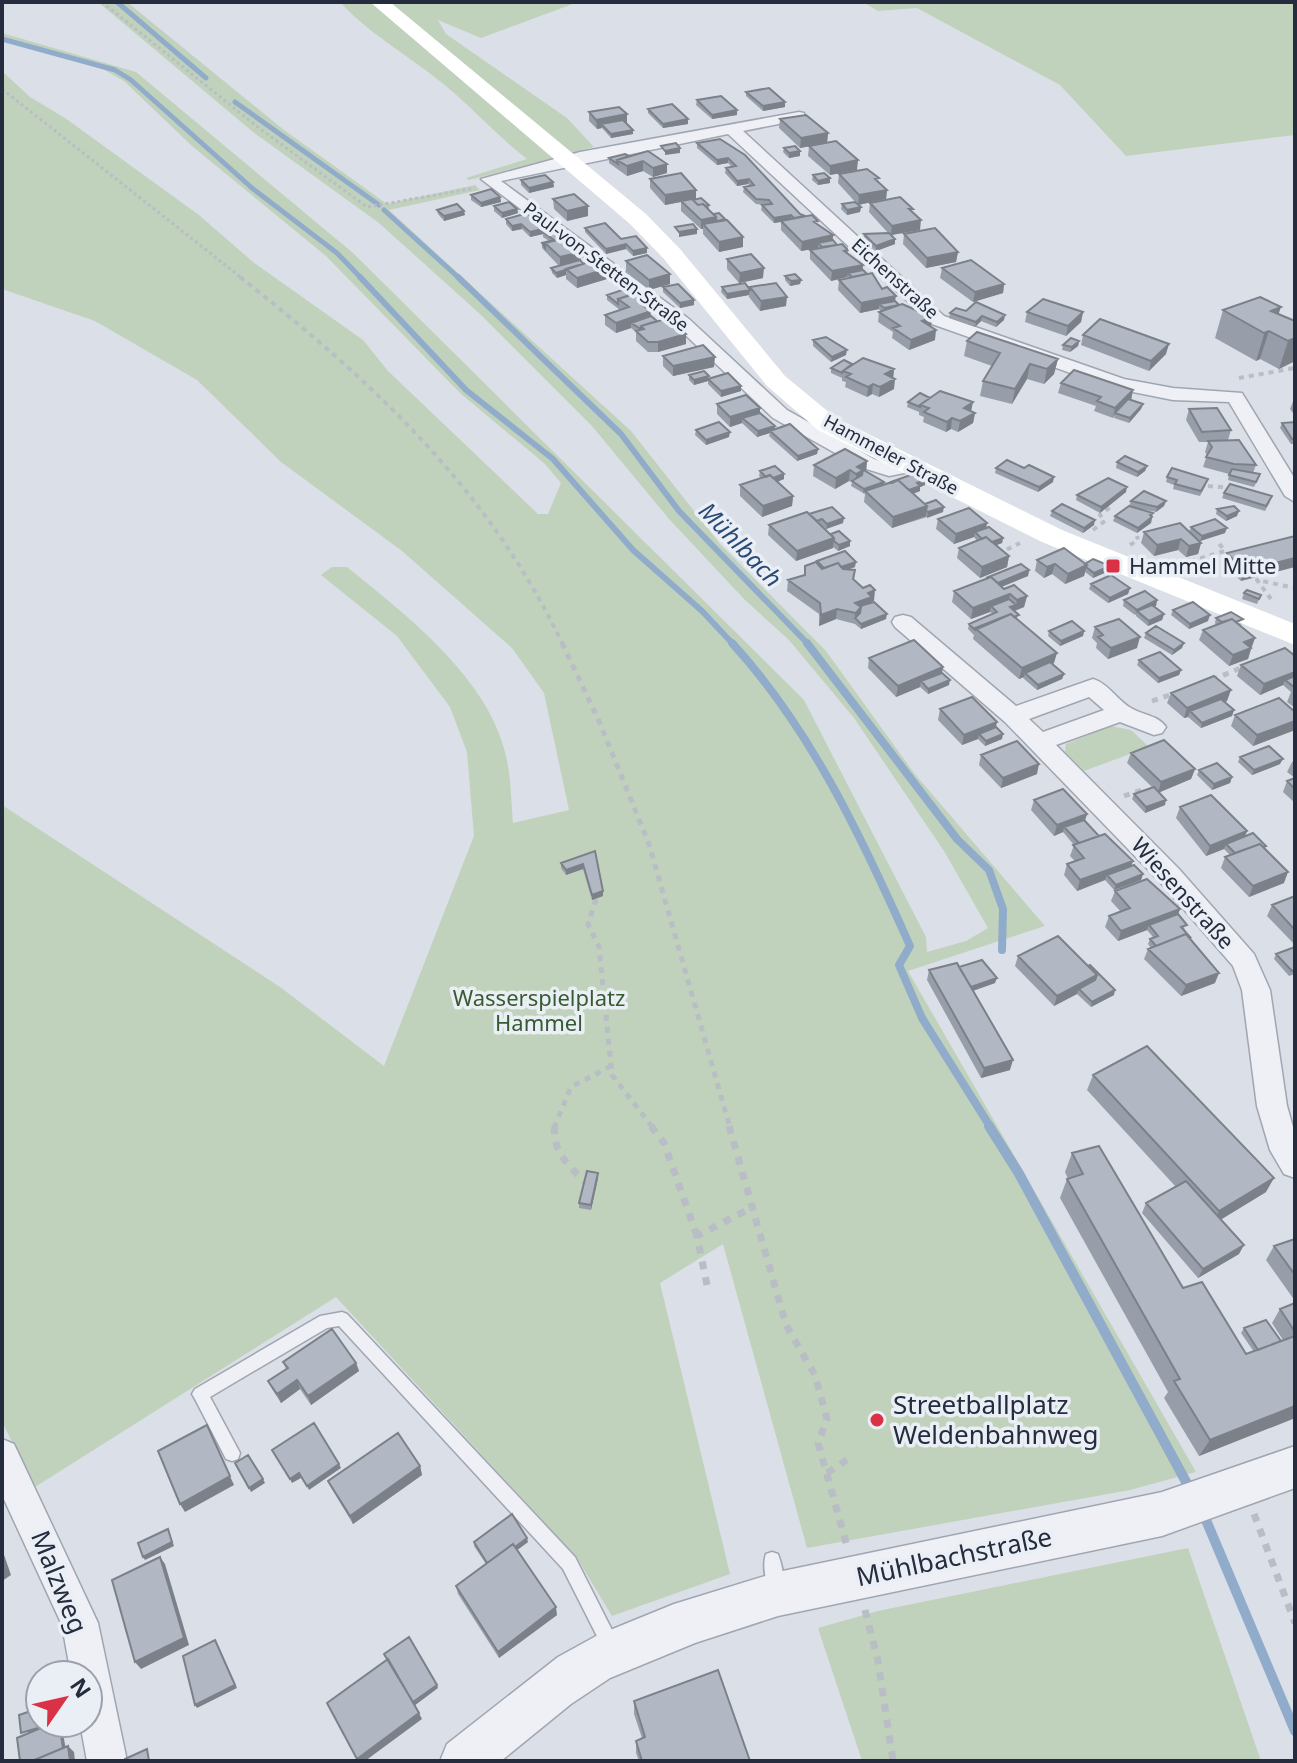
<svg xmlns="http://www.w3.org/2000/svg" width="1297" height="1763" font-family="'Noto Sans',sans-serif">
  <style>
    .green { fill: #c0d2bb }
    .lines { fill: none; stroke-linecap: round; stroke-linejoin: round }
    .stream-far3 { stroke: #91accb; stroke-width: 5 }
    .stream-far2 { stroke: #91accb; stroke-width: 6 }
    .stream-far1 { stroke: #91accb; stroke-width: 8 }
    .stream { stroke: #91accb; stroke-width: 10 }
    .service-casing { stroke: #a0a6b1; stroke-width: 3 }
    .minor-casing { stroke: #a0a6b1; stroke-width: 3 }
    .tertiary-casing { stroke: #a0a6b1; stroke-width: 3 }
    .path-far3 { stroke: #b9bdc5; stroke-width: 3; stroke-dasharray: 3 3; stroke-linecap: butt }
    .path-far2 { stroke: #b9bdc5; stroke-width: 4; stroke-dasharray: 5 5; stroke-linecap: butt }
    .path-far1 { stroke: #b9bdc5; stroke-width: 5; stroke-dasharray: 6 6; stroke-linecap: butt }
    .path { stroke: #b9bdc5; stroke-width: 7; stroke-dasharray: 8 8; stroke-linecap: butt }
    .service { fill: #eef0f5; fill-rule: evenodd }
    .minor { fill: #eef0f5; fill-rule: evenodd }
    .tertiary { fill: #eef0f5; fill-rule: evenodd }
    .secondary { fill: #fff; fill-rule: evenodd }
    .wall { fill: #989ea9 }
    .shaded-wall { fill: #7c8189 }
    .building { fill: #b1b8c4; stroke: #7c8189; stroke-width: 2 }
    .poi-dot { fill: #da3146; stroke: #eaeef5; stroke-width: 3 }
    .labels { text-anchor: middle; stroke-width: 7; stroke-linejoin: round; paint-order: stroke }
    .far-street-label { font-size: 18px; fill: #242c3e; stroke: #eaeef5 }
    .poi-label { font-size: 22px; fill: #242c3e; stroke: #eaeef5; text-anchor: start }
    .street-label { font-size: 22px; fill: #242c3e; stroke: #eaeef5 }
    .park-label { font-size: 22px; fill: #375b30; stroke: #eaeef5 }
    .water-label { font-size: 24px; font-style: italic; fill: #2a4a75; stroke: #eaeef5 }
    .near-poi-label { font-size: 26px; fill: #242c3e; stroke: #eaeef5; text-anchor: start }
    .near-street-label { font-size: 26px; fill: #242c3e; stroke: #eaeef5 }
  </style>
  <rect width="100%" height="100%" fill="#dbdfe7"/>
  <path class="green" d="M98 2H127L284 130 387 204 475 185 480 190 389 210 631 431 720 544 826 651 914 773 1045 926 908 971 1196 1472 1130 1490 807 1548 723 1244 660 1283 730 1574 612 1616 577 1558 336 1297 35 1487 2 1422V805L280 987 384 1066 474 836 467 752 450 707 397 636 321 575 332 567H347C405 614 489 678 506 756 511 777 511 801 513 823L569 810 544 693 512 648 402 551 281 462 197 380 95 321 2 289V71L30 97 65 118 199 215 253 262 363 340 388 371 538 514H548L561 483 545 464 460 393 326 256 192 146 124 81 103 69 2 41V33L136 72 353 253 804 700 926 937 927 952 966 941 988 928 944 851 854 718 789 640 745 600 669 519 592 426 480 314 379 223 253 132Z
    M340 2H578L481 38 438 20 446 34 567 118 594 147 469 180 466 178 527 159C500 138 478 114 453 92 417 60 373 38 340 2Z
    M863 2H1295V135L1126 156 1060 85 917 8 878 11Z
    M1111 726 1131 730 1149 747 1084 771 1065 752 1066 744Z
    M1188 1548 1261 1761H862L818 1628 878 1611Z"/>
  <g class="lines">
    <path class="stream-far3" d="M117 2 206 78
      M2 39 115 70 131 80 252 188 337 253 362 279
      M235 102 379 205
      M384 210 460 279"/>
    <path class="stream-far2" d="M360 277 466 390 553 459 633 550 702 611 734 645
      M458 277 621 434 679 511 809 645"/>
    <path class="stream-far1" d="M732 643C811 729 863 840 910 946L899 965 922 1018 991 1128
      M807 643 957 839 989 870 1003 909 1002 950"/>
    <path class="stream" d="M989 1126 1018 1172 1191 1491
      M1203 1513 1295 1731"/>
    <defs>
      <path id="service" d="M342 1312 347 1314 575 1557 616 1638 619 1644 616 1650 610 1653 604 1650 563 1569 339 1326 327 1328 210 1397 240 1453 238 1459 232 1461 226 1459 195 1399 192 1394 195 1389 320 1316Z
        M772 1552 778 1554C782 1565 786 1582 782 1593L776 1595 770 1593C766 1582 762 1565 766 1554Z"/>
      <path id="minor" d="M799 112 804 113V119L743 131 944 316 1124 379 1173 388 1242 393 1295 479V502L1285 496 1229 402 1173 400 1113 388 932 324 728 134 501 181 689 319 787 410 874 459 890 464 915 463 918 467 915 471 889 476 860 467 773 418 677 327 481 179 580 152Z
        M903 615 911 617 1016 706 1093 679C1109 684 1117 700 1131 708 1142 715 1158 715 1166 727L1162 733 1154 735 1120 722 1056 745 1179 869 1254 954 1270 990 1287 1106 1295 1134V1178L1284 1174 1270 1150 1257 1106 1242 990 1233 966 1161 883 1005 722 895 627 892 622 895 617ZM1089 697 1104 710 1043 732 1029 719Z
        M2 1439 14 1444 98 1623 127 1761H87L80 1723H88V1675H71L62 1625 2 1495Z"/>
      <path id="tertiary" d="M1295 1446V1488L1162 1536 778 1616 695 1643 610 1678 571 1704 501 1761H440L447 1744 558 1657 598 1635 674 1604 778 1572 1162 1492Z"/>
    </defs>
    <use href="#service" class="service-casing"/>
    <use href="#minor" class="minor-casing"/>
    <use href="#tertiary" class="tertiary-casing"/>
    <path class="path-far3" d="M102 2 259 128 367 207 475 188
      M2 89 243 279"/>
    <path class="path-far2" d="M240 277C373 382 489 489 563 645
      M1239 378 1295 368
      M1208 486 1232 488
      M1093 530 1105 521 1100 515 1113 505
      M1130 545 1138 540 1137 536
      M998 554 1020 543
      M1181 564 1225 551 1217 541
      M1271 599 1257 580 1295 588"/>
    <path class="path-far1" d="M562 643 599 721 649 844 730 1128
      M1212 680 1243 667
      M1152 701 1176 693
      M1124 796 1142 790
      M596 899 588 924 599 947 612 1075 653 1128
      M554 1128 571 1087 611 1066"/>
    <path class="path" d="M555 1126C551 1150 569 1166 585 1182
      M651 1126 664 1143 697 1236
      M729 1126 786 1325 815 1375 827 1419 818 1443 847 1546
      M707 1285 697 1236 753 1207
      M827 1473 851 1457
      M1254 1514 1295 1623
      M865 1610 878 1661 893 1761"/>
    <use href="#service" class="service"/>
    <use href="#minor" class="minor"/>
    <use href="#tertiary" class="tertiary"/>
    <path class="secondary" d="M370 2H390L646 214 680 249 785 376 836 418 1062 530 1295 624V645L1042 542 818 430 767 386 664 259 630 224Z"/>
  </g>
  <path class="wall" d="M746 92 785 107 763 111 746 96Z
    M697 100 737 115 712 119 696 105Z
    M648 109 688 119V124L663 128 648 113Z
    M589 112 627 114V123L633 134 611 138 602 128 597 129 589 121Z
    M780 119 828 133 827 143 800 148 779 128Z
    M720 139 800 214 833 235V240L837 245 848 250V253L863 265V270L899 305 931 327 935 340 909 350 892 338 893 332 878 322 879 312H881L879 309 860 313 838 290 839 280 848 278 847 277 831 281 810 259V250L818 248 801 251 781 230V222L774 223 761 210 762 205H765L756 204 743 192 744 187 750 186 748 184 737 186 725 173 726 168 732 167 728 163 717 165 697 148V143Z
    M809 146 857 170 830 175 808 156Z
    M784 148 800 151V156L789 158 783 152Z
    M629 156 667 164V173L653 177 643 171 627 176 609 163V158Z
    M839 174 878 182 887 190 886 199 858 205 861 207 860 212 847 215 841 209 842 204H857L838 183Z
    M813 175 830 178V183L818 185 812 180Z
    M650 179 709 205V209L714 214 743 237V247L719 252 703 234V229H701L681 211V202L665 205 650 188Z
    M521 180 553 182 554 187 529 193 521 185Z
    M471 195 500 197 501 202 481 207 471 200Z
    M553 199 588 216 567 221 554 209Z
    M870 203 912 212 920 230 892 235 895 244 876 251 863 239 864 234 888 233 869 212Z
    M494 206 517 209 518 213 502 218 494 211Z
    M437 210 465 215 444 221 438 214Z
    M506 219 546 228V231L578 245 581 261 607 279 577 288 566 279V275L557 278 552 273 551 268 559 266 542 248V243L549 241 543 237V234L530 237 522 229 512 231 506 224Z
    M585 228 621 239 647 253 633 256 626 249 606 254 585 232Z
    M904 234 958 252 956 262 926 268 903 244Z
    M727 259 763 278 739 283 727 269Z
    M626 261 670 284 649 290 626 271Z
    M942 268 1004 284 1003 293 973 302 940 278Z
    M785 276 801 280 800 284 790 286 785 280Z
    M663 287 694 305 680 308 663 292Z
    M722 287 750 289V287L786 306 760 311 749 297V295L727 299 721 292Z
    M607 295 650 310 651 316 686 344 658 352H648L636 341V332L631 328 616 333 605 325V315L620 310 607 300Z
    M1223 310 1278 314 1295 321V361L1279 369 1260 359 1256 361 1215 338Z
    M966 311 1004 320 996 327 981 321 975 327 949 318 950 313Z
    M1027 312H1083L1081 322 1066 336 1025 322Z
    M1083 335 1166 354 1149 371 1081 345Z
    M813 340 846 355 831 362 813 346Z
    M967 341 1058 359 1054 374 1044 384 1027 379 1012 404 980 396 983 381 992 366 964 356Z
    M1079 341 1078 346 1070 352 1062 350 1063 345Z
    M663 356 714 367 673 376 663 366Z
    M852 364 894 369 893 378 894 389 879 397 872 394 867 397 845 387 846 382 842 381V378L831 373V368Z
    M689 375 741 386V391L721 397 708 384V381L694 385 689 380Z
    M1061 383 1133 390 1131 400 1143 404 1141 409 1129 423 1114 418 1115 416 1113 418 1094 411 1096 406 1058 393Z
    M930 398 975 413 973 423 958 432 951 429 946 432 923 422 924 417 919 415V412L907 407 908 402Z
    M1294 399H1295V416L1290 409Z
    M717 404 760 413 775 426V429L818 449 817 454 797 461 769 436 770 433 757 437 742 423 730 427 717 414Z
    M1189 409 1231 430 1228 440 1256 465 1253 473 1258 479 1254 487 1228 480 1229 474 1203 467 1207 455 1205 452 1208 442H1199L1186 420Z
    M1295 422V444H1291L1280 428 1282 423Z
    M696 430 729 437 706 445 695 435Z
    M867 461 866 471 884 485H925L920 487V491L913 494 925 504 943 512 892 528 864 502 865 494 851 486 852 482 849 481 835 489 813 476 814 465Z
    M1117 462 1147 466 1145 471 1137 477 1116 468Z
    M996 468 1053 482 1038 492 995 473Z
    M760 471 784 479 777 482 793 496 792 506 762 517 740 496V485L761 478 759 476Z
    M1167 477 1206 485 1200 496 1173 489 1174 485 1166 482Z
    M1126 492 1100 513 1076 500 1077 495Z
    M1224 493 1270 502 1265 511 1222 498Z
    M1131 501H1166L1164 506 1156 512 1136 508 1153 513 1151 523 1137 533 1113 521 1115 516 1129 506Z
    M1217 509 1237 516 1226 521 1216 514Z
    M1052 511 1094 525 1083 533 1050 516Z
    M809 514 843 523 826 529 821 525 831 534 850 541V546L838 551 833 547V548L796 561 768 535 769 525Z
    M938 519 987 523 986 528 1003 538 1002 543 996 545 1009 556 1007 567 980 578 957 558 959 548 977 541 974 537 954 544 936 529Z
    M1191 527 1225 533 1200 541 1191 534 1201 543 1198 554 1186 557 1178 550 1154 556 1141 543 1144 532H1189Z
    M1295 536 1241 581 1223 564 1227 553Z
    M1037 560 1085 564 1110 566 1109 571 1093 578 1085 572 1084 576 1065 584 1052 574 1044 578 1035 571Z
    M817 561 855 567 849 569 855 570 854 580 874 601 871 602 886 619 861 629 855 624 836 619 819 626V614L787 591 788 580 804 575 805 566 817 563Z
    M1029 570 1028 576 1002 587 1004 589 1027 596 1024 607 1014 611 1018 620 1054 663 1052 664 1064 674 1062 679 1037 690 1023 678 1024 677 1019 679 973 639 974 635 968 629 969 624 993 614 990 612 971 619 952 602 954 591Z
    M1091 584 1130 588 1128 594 1108 603 1089 589Z
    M1244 593 1261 595 1257 604 1242 599Z
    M1124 600H1157L1156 606H1154L1164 614 1162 620 1148 626 1136 616V614L1135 615 1123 606Z
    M1173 610 1208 621 1189 629 1171 615Z
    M1216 618 1242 624 1240 625 1255 638 1248 659 1229 666 1199 640 1203 630 1216 625 1215 623Z
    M1095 627 1137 648 1108 659 1096 648 1097 643 1092 638Z
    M1049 631H1084L1083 636 1060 646 1048 636Z
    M1146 633 1182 648 1172 655 1144 638Z
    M1295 656V708L1287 702 1291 692 1283 685 1260 695 1237 676 1241 665Z
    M869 658 943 667 942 673 949 685 928 694 920 687 896 697 868 668Z
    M1139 660 1181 670 1179 675 1158 683 1137 665Z
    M1171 693 1227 701 1225 702 1234 710 1232 716 1201 728 1188 717 1184 718 1167 703Z
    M940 709 996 727 1002 739 985 746 978 739 962 745 938 720Z
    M1295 712V730L1253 746 1231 726 1235 715Z
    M1131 753 1195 769 1191 779 1159 792 1165 805 1145 813 1132 799 1134 794 1152 787 1127 763Z
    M981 755 1037 774 1001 788 979 765Z
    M1240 757 1280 764 1252 775 1238 762Z
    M1295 760V803L1283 792 1287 781 1295 778 1287 772 1292 762Z
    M1199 770 1232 777 1230 783 1212 790 1197 775Z
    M1034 800 1085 821 1099 836 1133 861 1131 866 1143 874 1141 880 1114 890 1105 880 1077 891 1064 875 1067 864 1075 861 1070 856 1074 845 1063 832 1054 836 1031 810Z
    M1180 807 1247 831 1245 836 1264 848 1284 883 1249 897 1221 868 1225 857 1230 855 1224 849 1206 856 1176 818Z
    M595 851 603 896 592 900 583 869 566 875 561 868V863Z
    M1115 891 1180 909 1178 914 1185 930 1190 937V938L1215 983 1181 996 1144 959 1148 949 1151 948 1148 944 1150 939 1153 937 1147 930 1118 941 1105 927 1109 916 1121 912 1111 901Z
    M1295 896V945L1267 916 1272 905Z
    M1276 954 1295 974 1289 976 1274 959Z
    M1018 956 1114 995 1091 1007 1077 994 1054 1006 1015 966Z
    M959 967 995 983 973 991 1010 1070 981 1078 927 980 929 970Z
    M1093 1075 1266 1192 1220 1220 1239 1254 1198 1278 1142 1213 1146 1203 1176 1187 1087 1090Z
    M1072 1153 1183 1288 1246 1354 1254 1352 1241 1333 1244 1328 1281 1341 1283 1340 1272 1323 1280 1309 1295 1303V1418L1199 1456 1164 1398 1168 1392 1060 1198 1067 1179H1068L1065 1172Z
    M598 1173V1178L591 1210 579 1208V1203Z
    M1295 1239V1301L1266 1260 1274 1246Z
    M283 1362 356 1363 359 1371 311 1405 300 1389 281 1403 272 1389 268 1381 286 1369Z
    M420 1466 422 1475 353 1524 332 1489 328 1481Z
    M474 1542H528L517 1550 557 1615 499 1658 458 1594 456 1586 486 1564 474 1546Z
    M634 1701 750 1761H639L636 1753V1741L642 1738 634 1714Z"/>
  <path class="shaded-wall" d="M785 102V107L763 111V106Z
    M737 110V115L712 119V115Z
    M627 114V124H601L602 128 597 129 596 120Z
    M688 119V124L663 128V124Z
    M633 130V134L611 138V134Z
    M828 133 827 143 800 148 801 138Z
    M680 148V153L665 155V151Z
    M800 151V156L789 158V153Z
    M728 158V163L717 165V160Z
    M858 160 857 170 830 175V166Z
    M643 161V171L627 176V166Z
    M667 164V173L653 177V168Z
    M830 178V183L818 185V181Z
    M749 179 748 184 737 186V181Z
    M553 182 554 187 529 193V188Z
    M696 190V199L665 205V195Z
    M887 190 886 199 858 205 859 195Z
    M500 197 501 202 481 207V203Z
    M588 206V216L567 221V211Z
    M861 207 860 212 847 215V210Z
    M517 209 518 213 502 218V213Z
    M464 211 465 215 444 221V216Z
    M791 215V220L774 223V218Z
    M716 217V226L703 224V229H701V220Z
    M921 220 920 230 891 235 892 226Z
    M521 224 522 229 512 231V226Z
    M546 228 547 233 543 232V234L530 237V232Z
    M697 229V234L679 237V232Z
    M833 235 832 245 818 243V248L801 251 802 242Z
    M743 237V247L719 252V242Z
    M895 239V244L876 251V246Z
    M626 244V249L606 254V249Z
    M578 245 579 253 581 252V262L560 267V257L575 246Z
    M647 248V253L633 256V251Z
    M958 252 956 262 926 268 927 258Z
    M863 265 862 274 848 273 847 277 831 281 832 271Z
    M764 268 763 278 739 283 740 273Z
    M606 269 607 279 577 288V278Z
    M566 270V275L557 278 556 273Z
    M670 274V284L649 290V280Z
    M801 280 800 284 790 286 791 281Z
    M1004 284 1003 293 973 302 975 292Z
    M750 290 749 295 727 299V294Z
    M896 296 894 306 879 304V309L860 313 861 303Z
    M787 297 786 306 760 311 761 301Z
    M694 300V305L680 308V303Z
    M650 302 651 321 631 323V328L616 333V323L642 305Z
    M1281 307 1272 333 1269 331 1260 359 1256 361 1271 311Z
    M1083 312 1081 322 1066 336 1068 326Z
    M1005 315 1004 320 996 327 997 322Z
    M982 316 981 321 975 327 976 322Z
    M932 317 931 327 922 321Z
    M936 330 935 340 909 350 911 340Z
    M686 334V344L658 352V342Z
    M1295 338V361L1279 369 1288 341Z
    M1079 341 1078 346 1070 352 1072 347Z
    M1169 344 1166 354 1149 371 1151 361Z
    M847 350 846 355 831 362 832 357Z
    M715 357 714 367 673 376V366Z
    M1058 359 1054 374 1044 384 1047 369Z
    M1030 364 1027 379 1012 404 1015 389Z
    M894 369 893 379 885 374Z
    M709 376 708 381 694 385V380Z
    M895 379 894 389 879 397 880 387Z
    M873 384 872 394 867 397 868 387Z
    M741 386V391L721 397V391Z
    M1133 390 1131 400 1115 413 1113 418 1115 408Z
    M973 402 971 412 964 408Z
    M1143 404 1141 409 1129 423 1130 418Z
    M760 408V418H742V423L730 427V417Z
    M975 413 973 423 958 432 960 421Z
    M952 418 951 429 946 432 947 422Z
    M775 426 774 431H770V433L757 437 758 431Z
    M730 432 729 437 706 445V440Z
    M818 449 817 454 797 461 798 456Z
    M867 461 866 472 862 480 855 484 857 467Z
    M1147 466 1145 471 1137 477 1138 472Z
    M850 470 849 481 835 489 836 478Z
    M784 474V479L769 485V480Z
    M1054 477 1053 482 1038 492 1039 487Z
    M926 480 925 485 920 487V491L904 497 917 483Z
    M884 482V487L865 491 863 494 864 489Z
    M1127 487 1126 492 1100 513 1101 507Z
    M793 496 792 506 762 517 763 506Z
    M1166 501 1164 506 1156 512 1157 507Z
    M927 506 926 516 892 528 893 517Z
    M944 507 943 512 927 518 928 512Z
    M1239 511 1237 516 1226 521 1227 516Z
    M1152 517 1151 523 1137 533 1138 528Z
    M844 518 843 523 826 529 827 524Z
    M1095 520 1094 525 1083 533 1084 528Z
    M987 523 985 533 975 532 974 537 954 544 956 534Z
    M1227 528 1225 533 1200 541 1202 536Z
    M834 538 833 548 796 561 797 551Z
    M1003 538 1002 543 987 549 988 543Z
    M1181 539 1178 550 1154 556 1157 545Z
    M850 541V546L838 551 839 545Z
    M1201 543 1198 554 1186 557 1189 546Z
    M1009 556 1007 567 980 578 982 567Z
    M1295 558V567L1241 581 1244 571Z
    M856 562 855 567 827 577 828 572Z
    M1055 564 1052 574 1044 578 1047 567Z
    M1087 565 1084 576 1065 584 1068 574Z
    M1110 566 1109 571 1093 578 1094 573Z
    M1029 570 1028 576 993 590 994 585Z
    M1130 588 1128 594 1108 603 1110 598Z
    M875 590 874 601 871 602V607L860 618H855V603L868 593Z
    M1010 594 1008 605 991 606 990 612 971 619 973 608Z
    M1027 596 1024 607 1009 613 1010 607 1016 605 1017 600Z
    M1157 600 1156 606 1140 613 1137 611 1135 615 1137 610Z
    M837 609 836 619 819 626 821 615Z
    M887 614 886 619 861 629V624Z
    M1164 614 1162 620 1148 626 1149 621Z
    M1210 615 1208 621 1189 629 1190 624Z
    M1084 631 1083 636 1060 646 1061 641Z
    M1140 637 1137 648 1108 659 1111 648Z
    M1255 638 1251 648 1244 642Z
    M1184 643 1182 648 1172 655 1174 650Z
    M1251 648 1248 659 1229 666 1233 655Z
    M1057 653 1054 663 1027 675 1025 673 1024 677 1019 679 1022 668Z
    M943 667 941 678 921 681 920 687 896 697 898 686Z
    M1181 670 1179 675 1158 683 1159 678Z
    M1295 672V681L1285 680 1283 685 1260 695 1264 684Z
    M1064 674 1062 679 1037 690 1038 685Z
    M950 680 949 685 928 694V689Z
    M1231 690 1227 701 1194 715 1190 711 1188 717 1184 718 1187 708Z
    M1234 710 1232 716 1201 728 1202 723Z
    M1295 721V730L1253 746 1257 735Z
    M997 722 995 732 979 734 978 739 962 745 964 735Z
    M1003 734 1002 739 985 746 986 741Z
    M1283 759 1280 764 1252 775 1254 770Z
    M1039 764 1037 774 1001 788 1003 778Z
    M1195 769 1191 779 1158 793 1161 782Z
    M1232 777 1230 783 1212 790 1214 784Z
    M1166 800 1165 805 1145 813 1146 807Z
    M1087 814 1084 824 1064 827 1063 832 1054 836 1057 825Z
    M1247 831 1243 842 1226 844 1224 849 1206 856 1210 846Z
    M1133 861 1129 871 1107 875 1105 880 1077 891 1080 880Z
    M583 864V869L566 875V870Z
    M1288 872 1284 883 1249 897 1253 886Z
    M1143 874 1141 880 1114 890 1116 885Z
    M603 891V896L592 900V895Z
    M1180 909 1176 920 1149 925 1147 930 1118 941 1121 931Z
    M1219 973 1215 983 1181 996 1186 985Z
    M1097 975 1094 985 1079 989 1077 994 1054 1006 1057 996Z
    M997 978 995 983 966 993 967 988Z
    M1115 990 1114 995 1091 1007 1092 1002Z
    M1013 1060 1010 1070 981 1078 984 1068Z
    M598 1173V1178L591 1210V1205Z
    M1274 1178 1266 1192 1212 1225 1219 1211Z
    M1244 1245 1239 1254 1198 1278 1203 1269Z
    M356 1363 359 1371 311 1405 308 1396Z
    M297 1380 300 1389 281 1403 277 1394Z
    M1295 1406V1418L1199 1456 1210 1440Z
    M207 1425 234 1485 185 1512 180 1504Z
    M339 1464 341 1468 309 1490 307 1486Z
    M420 1466 422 1475 353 1524 350 1516Z
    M299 1473 301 1478 292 1483 290 1479Z
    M263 1479 265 1483 251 1492 249 1488Z
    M168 1529 174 1546 145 1560 143 1557Z
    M527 1538 528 1542 490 1570 489 1566Z
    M2 1549 11 1575 2 1581Z
    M160 1557 165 1564 189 1645 141 1669 135 1662Z
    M556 1607 557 1615 499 1658 498 1652Z
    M215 1640 237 1688 197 1708 195 1705Z
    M437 1685 438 1688 414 1706 413 1703Z
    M419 1713 422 1719 365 1761H358L357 1759Z
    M59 1723H61L67 1755 53 1761Z
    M68 1746 74 1752 75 1761H70Z"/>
  <path class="building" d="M769 88 785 102 763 106 746 92Z
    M721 96 737 110 712 115 697 100Z
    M672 104 688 119 663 124 648 109Z
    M619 107 627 114 596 120 589 112Z
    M806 115 828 133 801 138 780 119Z
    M623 120 633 130 611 134 601 124Z
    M720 139 745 155 800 214 805 216 794 218 791 215 774 218 762 205 772 204 769 200 756 199 744 187 754 185 749 179 737 181 726 168 736 166 728 158 717 160 697 143Z
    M836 141 858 160 830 166 809 146Z
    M676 143 680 148 665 151 661 146Z
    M795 146 800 151 789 153 784 148Z
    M648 151 667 164 653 168 643 161 627 166 617 160Z
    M625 154 629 156 617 160 618 164 609 158Z
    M867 169 879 178 875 179 887 190 859 195 839 174Z
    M681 173 696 190 665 195 650 179Z
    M824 173 830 178 818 181 813 175Z
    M545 175 553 182 529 188 521 180Z
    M491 189 500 197 481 203 471 195Z
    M574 194 588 206 567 211 553 199Z
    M900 197 913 209H909L921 220 892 226 870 203Z
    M701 198 709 205 706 206 703 204 698 205 693 200Z
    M692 199 698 205 703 204 716 217 701 220 681 201Z
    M509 202 517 209 502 213 494 206Z
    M855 202 861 207 847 210 842 204Z
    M457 204 464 211 444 216 437 210Z
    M719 213 725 219 718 221 716 220V217L714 214Z
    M524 214 533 215 546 228 530 232 521 224 512 226 506 219Z
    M812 215 818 221 814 222 833 235 802 242 781 221Z
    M727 220 743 237 719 242 703 224Z
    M605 223 621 239 636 236 647 248 633 251 626 244 606 249 585 228Z
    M693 224 697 229 679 232 675 227Z
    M555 228 565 236 559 237 561 239 545 243V248L542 243 554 240 543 232Z
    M935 228 958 252 927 258 904 234Z
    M889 233 895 239 876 246 864 234Z
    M565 238 578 245 575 246 581 252 560 257 545 243Z
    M833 240 837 245 822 247 818 243Z
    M842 244 848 250 844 251 863 265 832 271 810 250Z
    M751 254 764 268 740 273 727 259Z
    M647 255 670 274 649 280 626 261Z
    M580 260 583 264 556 273 551 268Z
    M595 260 606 269 577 278 566 269Z
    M971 260 1004 284 975 292 942 268Z
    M863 270 867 274 852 277 848 273Z
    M872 273 882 289 887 287 896 296 861 303 839 280Z
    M795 274 801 280 791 281 785 276Z
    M745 283 750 290 727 294 722 287Z
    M776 283 787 297 761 301 750 287Z
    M678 284 694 300 680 303 663 287Z
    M625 289 633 294 618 299V304L607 295Z
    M638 293 650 302 642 305 651 311 616 323 605 315 629 307 618 299Z
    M1260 297 1281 307 1271 311 1295 321V338L1288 341 1269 331 1264 333 1223 310Z
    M1043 299 1083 312 1068 326 1027 312Z
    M895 301 899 305 884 308 879 304Z
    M976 302 1005 315 997 322 982 316 976 322 950 313 956 308 966 311Z
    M902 304 932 317 922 321 936 330 911 340 893 328 900 326 879 312Z
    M651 316 657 321 641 326V329L631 323Z
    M669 318 686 334 658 342H648L636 331 644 329 641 326Z
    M1100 319 1169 344 1151 361 1083 335Z
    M977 332 1058 359 1047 369 1030 364 1015 389 983 381 1000 353 967 341Z
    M826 337 847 350 832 357 813 340Z
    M1071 338 1079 341 1072 347 1063 345Z
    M703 345 715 357 673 366 663 356Z
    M863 358 894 369 885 374 895 379 880 387 873 384 868 387 846 377 851 374 843 371Z
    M844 360 852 364 843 371 842 373 831 368Z
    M1074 370 1133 390 1115 408 1097 401 1101 397 1061 383Z
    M704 371 709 376 694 380 689 375Z
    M728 373 741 386 721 391 708 379Z
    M940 391 973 402 964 408 975 413 960 421 952 418 947 422 924 412 929 408 920 405Z
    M920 393 930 398 920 405V407L908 402Z
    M746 395 760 408 730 417 717 404Z
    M1128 399 1143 404 1130 418 1115 413Z
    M1217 408 1231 430 1202 432 1189 409Z
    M760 413 775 426 758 431 742 418Z
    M719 422 730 432 706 440 696 430Z
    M1295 422V439H1292L1282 423Z
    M790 424 818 449 798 456 770 431Z
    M1239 440 1256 465 1234 464 1206 457 1212 447 1208 441Z
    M845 449 867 461 857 467 863 470 856 474 850 470 836 478 814 465Z
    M1125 456 1147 466 1138 472 1117 462Z
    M1007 460 1024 468 1029 465 1054 477 1039 487 996 468Z
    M775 466 784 474 773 478 770 475 766 477 760 471Z
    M1172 468 1208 479 1201 491 1175 484 1177 480 1167 477Z
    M862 469 884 482 864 489 852 481 862 475 863 470Z
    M1232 469 1260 474 1256 482 1229 475Z
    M913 474 926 480 917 483 920 486 909 490 898 480 892 483 891 482Z
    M770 475 793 496 763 506 740 485Z
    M1108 478 1127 487 1101 507 1077 495Z
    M898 480 927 506 893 517 865 491Z
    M1230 484 1272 496 1266 506 1224 493Z
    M1144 491 1166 501 1157 507 1131 501Z
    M936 500 944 507 928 512 926 511 927 506 925 504Z
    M1062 504 1095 520 1084 528 1052 511Z
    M1129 506 1153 513 1150 515 1152 517 1138 528 1115 516Z
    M1234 506 1239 511 1227 516 1217 509Z
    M832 507 844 518 827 524 822 519 817 521 809 514Z
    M969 508 987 523 956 534 938 519Z
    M807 512 834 538 797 551 769 525Z
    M1215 519 1227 528 1202 536 1191 527Z
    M1180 523 1201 543 1189 546 1181 539 1157 545 1144 532Z
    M989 527 1003 538 992 542 986 537 982 539 975 532Z
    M839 531 850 541 839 545 834 541V538L831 534Z
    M1295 536V558L1244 571 1227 553Z
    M986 537 1009 556 982 567 959 548Z
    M1064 548 1087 565 1068 574 1055 564 1047 567 1037 560Z
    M845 551 856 562 841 567 838 563 824 568 817 561Z
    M1093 559 1110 566 1094 573 1086 567 1087 565 1085 564Z
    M816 562 822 569 838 563 843 569 855 570 853 579 863 588 870 585 875 590 868 593 872 597 855 603 861 607 856 613 837 609 821 615 820 603 788 580 805 575V566Z
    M1021 564 1029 570 998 583 991 577 986 578Z
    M1111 575 1130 588 1110 598 1091 584Z
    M991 577 1004 589 1014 585 1027 596 1017 600 1010 594 973 608 954 591Z
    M1247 590 1261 595 1259 599 1244 593Z
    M1145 591 1157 600 1137 610 1124 600Z
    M1009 599 1016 605 1010 607 1019 615 1014 617 1011 614 975 630 969 624 997 612 991 606Z
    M874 602 887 614 861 624 855 618 860 613 861 607 860 606Z
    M1193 602 1210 615 1190 624 1173 610Z
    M1152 605 1164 614 1149 621 1137 611Z
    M1231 612 1243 619 1236 622 1232 619 1222 622 1216 618Z
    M1011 614 1057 653 1022 668 975 628Z
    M1119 619 1140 637 1111 648 1098 637 1103 635 1095 627Z
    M1232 619 1255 638 1244 642 1251 648 1233 655 1203 630Z
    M1072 621 1084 631 1061 641 1049 631Z
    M1156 626 1184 643 1174 650 1146 633Z
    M914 640 943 667 898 686 869 658Z
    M1285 648 1295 656V672L1264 684 1241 665Z
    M1160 652 1181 670 1159 678 1139 660Z
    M1050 662 1064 674 1038 685 1025 673Z
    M942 673 950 680 928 689 921 681Z
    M1214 676 1231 690 1187 708 1171 693Z
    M1295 676V686L1294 687 1285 680Z
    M972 697 997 722 964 735 940 709Z
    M1279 698 1295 712V721L1257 735 1235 715Z
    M1221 699 1234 710 1202 723 1190 711Z
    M996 727 1003 734 986 741 979 734Z
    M1164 740 1195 769 1161 782 1131 753Z
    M1017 741 1039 764 1003 778 981 755Z
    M1269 746 1283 759 1254 770 1240 757Z
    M1217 763 1232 777 1214 784 1199 770Z
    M1295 778V789L1287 781Z
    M1154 787 1166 800 1146 807 1134 794Z
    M1063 789 1087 814 1057 825 1034 800Z
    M1211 795 1247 831 1210 846 1180 807Z
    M1084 820 1099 836 1079 843 1064 827Z
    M1253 833 1266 846 1263 847 1260 844 1235 853 1226 844Z
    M1105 834 1133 861 1080 880 1067 864 1084 858 1073 845Z
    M1260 844 1288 872 1253 886 1225 857Z
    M595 851 603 891 592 895 583 864 566 870 561 863Z
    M1134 865 1143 874 1116 885 1107 875Z
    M1147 879 1180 909 1121 931 1109 916 1130 908 1115 891Z
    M1295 896V930L1272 905Z
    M1178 914 1187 925 1181 927 1190 937H1189L1186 934 1156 946 1150 939 1158 936 1149 925Z
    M1186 934 1219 973 1186 985 1148 949Z
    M1058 936 1097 975 1057 996 1018 956Z
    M1295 947V970L1292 971 1276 954Z
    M982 960 997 978 971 987 959 967Z
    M957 963 1013 1060 984 1068 929 970Z
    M1090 965 1115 990 1092 1002 1079 989 1095 980 1097 975 1088 966Z
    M1147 1046 1274 1178 1219 1211 1093 1075Z
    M1099 1146 1183 1288 1202 1282 1246 1354 1295 1336V1406L1210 1440 1174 1381 1180 1379 1067 1179 1083 1174 1072 1153Z
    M587 1171 598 1173 591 1205 579 1203Z
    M1186 1181 1244 1245 1203 1269 1146 1203Z
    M1295 1239V1275L1274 1246Z
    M1295 1303V1332L1280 1309Z
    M1266 1320 1281 1341 1258 1350 1244 1328Z
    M332 1329 356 1363 308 1396 297 1380 277 1394 268 1381 288 1368 283 1362Z
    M314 1423 339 1464 307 1486 299 1473 290 1479 272 1450Z
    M207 1425 230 1476 180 1504 158 1451Z
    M398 1433 420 1466 350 1516 328 1481Z
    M248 1455 263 1479 249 1488 235 1463Z
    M512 1514 527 1538 515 1547 513 1544 487 1563 474 1542Z
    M168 1529 172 1542 143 1557 138 1543Z
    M513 1544 556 1607 498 1652 456 1586Z
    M160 1557 184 1638 135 1662 112 1580Z
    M409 1637 437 1685 413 1702 384 1654Z
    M215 1640 235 1685 195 1705 183 1656Z
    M388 1659 419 1713 357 1759 327 1703Z
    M718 1670 750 1761H642L636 1741 645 1737 634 1701Z
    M40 1708V1723H59L63 1748 32 1761H20L17 1738 48 1725 21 1733 19 1715Z
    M68 1746 70 1761H32Z
    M147 1749 149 1761H125V1759Z"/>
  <g class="poi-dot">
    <rect x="1105" y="558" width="16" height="16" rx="4"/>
    <circle cx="877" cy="1420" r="8"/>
  </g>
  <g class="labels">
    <g class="far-street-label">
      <text transform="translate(606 267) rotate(37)" y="6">Paul-von-Stetten-Straße</text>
      <text transform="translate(895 279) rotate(42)" y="6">Eichenstraße</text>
      <text transform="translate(891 455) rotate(28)" y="6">Hammeler Straße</text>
    </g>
    <g class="poi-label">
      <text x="1129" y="574">Hammel Mitte</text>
    </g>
    <g class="street-label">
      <text transform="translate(1183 893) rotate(48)" y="8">Wiesenstraße</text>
    </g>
    <g class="park-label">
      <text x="539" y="1006">Wasserspielplatz<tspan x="539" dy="25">Hammel</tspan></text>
    </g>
    <g class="water-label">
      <text transform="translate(740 545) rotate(46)" y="8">Mühlbach</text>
    </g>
    <g class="near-poi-label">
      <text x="893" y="1414">Streetballplatz<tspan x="893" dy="30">Weldenbahnweg</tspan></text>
    </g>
    <g class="near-street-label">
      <text transform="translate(954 1557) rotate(-12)" y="9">Mühlbachstraße</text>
      <text transform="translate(59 1582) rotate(68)" y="9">Malzweg</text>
    </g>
  </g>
  <rect width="1297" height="1763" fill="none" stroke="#242c3e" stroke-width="8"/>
  <g transform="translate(64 1699) rotate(56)"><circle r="38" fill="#eaeef5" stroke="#9ba0ac" stroke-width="2"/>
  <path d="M0-6L14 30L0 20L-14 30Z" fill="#da3146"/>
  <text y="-12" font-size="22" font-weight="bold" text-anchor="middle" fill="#242c3e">N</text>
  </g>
</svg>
